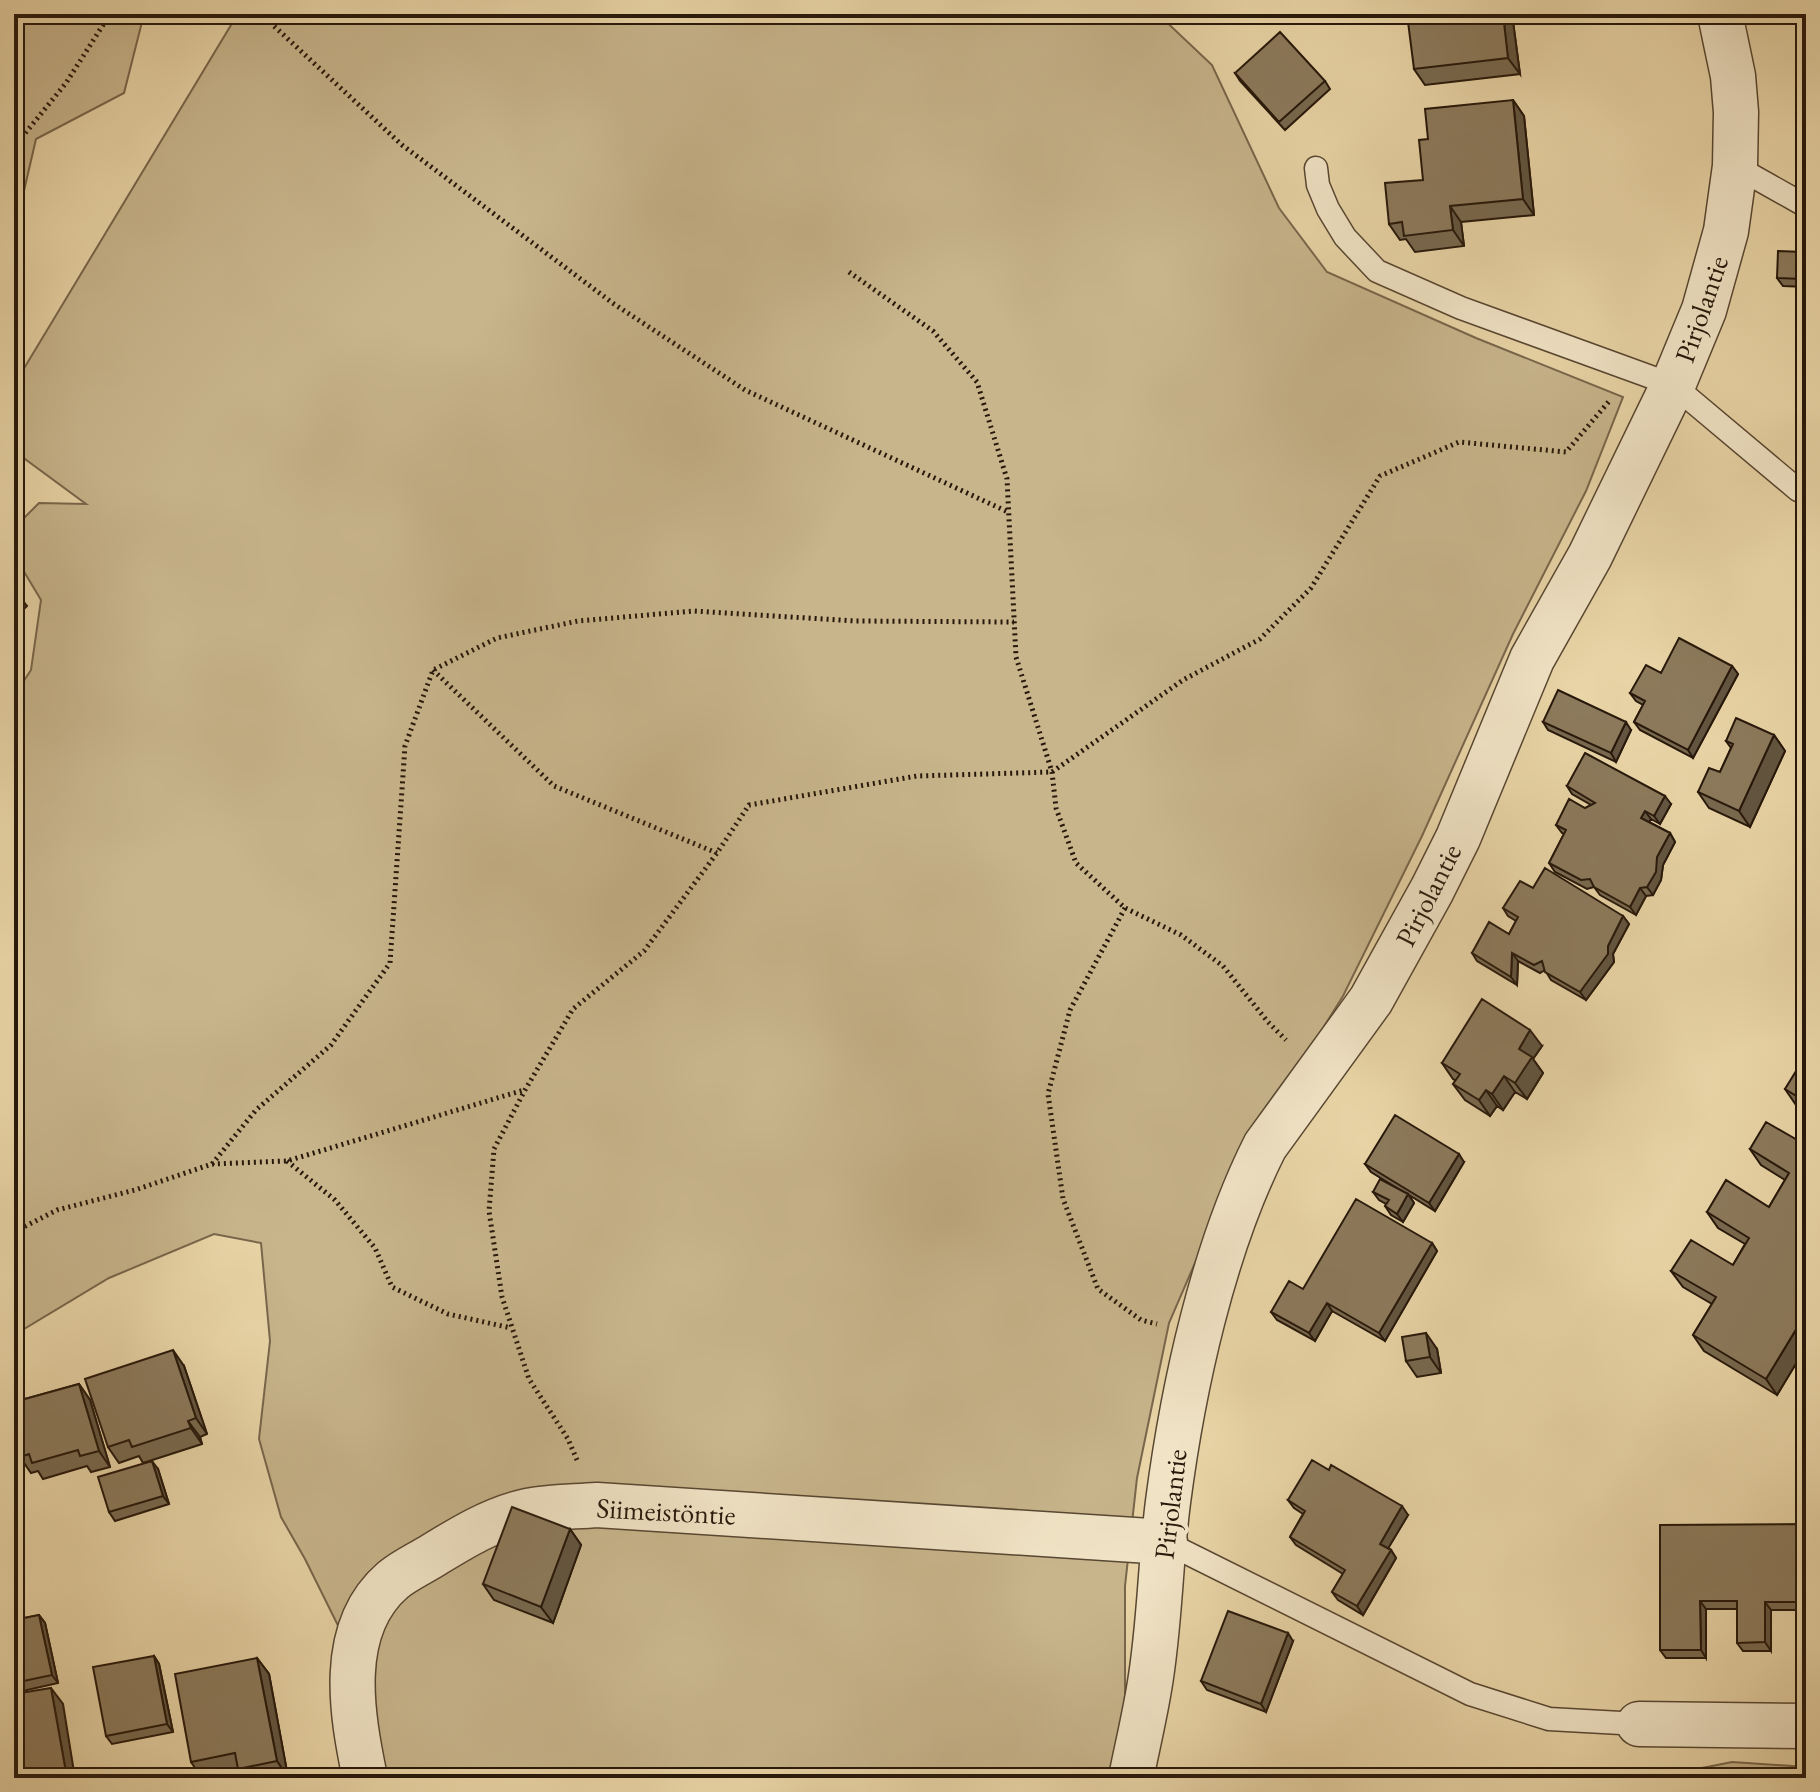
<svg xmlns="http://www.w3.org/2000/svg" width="1820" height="1792" font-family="'EB Garamond',serif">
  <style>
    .green { fill: #c8b58c; stroke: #78664c; stroke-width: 2 }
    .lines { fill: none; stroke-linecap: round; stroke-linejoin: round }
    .service-casing { stroke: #584732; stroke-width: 25 }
    .minor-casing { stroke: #584732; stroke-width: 47 }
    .path { stroke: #27180b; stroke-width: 5; stroke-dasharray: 2 4; stroke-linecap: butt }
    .service { stroke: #f1e4c6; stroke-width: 22 }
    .minor { stroke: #f1e4c6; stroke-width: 44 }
    .wall { fill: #78694f; stroke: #27180b; stroke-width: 2 }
    .shaded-wall { fill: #625540; stroke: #27180b; stroke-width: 2 }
    .building { fill: #8c7a5c; stroke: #27180b; stroke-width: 2 }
    .labels { text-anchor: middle; stroke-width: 8; stroke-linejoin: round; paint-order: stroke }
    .street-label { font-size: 28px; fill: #27180b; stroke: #f1e4c6 }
  </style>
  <rect width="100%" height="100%" fill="#e9d5a7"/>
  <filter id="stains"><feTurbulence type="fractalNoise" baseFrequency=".0025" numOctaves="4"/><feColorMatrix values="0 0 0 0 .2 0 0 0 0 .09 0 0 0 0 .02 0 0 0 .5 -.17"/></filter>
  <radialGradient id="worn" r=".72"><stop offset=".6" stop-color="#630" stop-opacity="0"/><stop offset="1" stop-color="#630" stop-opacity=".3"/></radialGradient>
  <path class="green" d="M14 14H144L124 93 36 139 14 234Z
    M235 14H1158L1212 65 1279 208 1327 272 1476 338 1623 397 1586 491 1513 634 1422 836 1343 996 1237 1166 1169 1323 1137 1478 1125 1586V1696L1118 1759 1113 1778H382L368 1686 305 1559 281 1517 259 1439 270 1341 261 1243 214 1234 109 1278 14 1335V696L31 670 41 600 14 555V528L39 503 86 504 25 459 14 446V385L231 25Z
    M1732 1762 1806 1767V1778H1674L1687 1771Z"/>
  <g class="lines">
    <defs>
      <path id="service" d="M1735 166 1806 206
        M1316 168 1318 185 1328 209 1345 237 1377 271 1461 308 1673 385 1798 490 1806 493
        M1165 1542 1470 1694 1549 1719 1639 1724"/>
      <path id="minor" d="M1639 1724 1806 1726
        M365 1778C352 1715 336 1629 393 1580 405 1570 421 1563 435 1554 463 1537 491 1520 523 1512 547 1506 573 1507 597 1505L1165 1542
        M1131 1778C1137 1748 1144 1719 1149 1689 1160 1627 1160 1564 1168 1502 1183 1387 1213 1249 1265 1146L1371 1000 1432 890 1458 838 1532 659 1590 556 1673 385 1704 310 1726 231 1735 166 1736 112 1733 76 1720 14"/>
    </defs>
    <use href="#service" class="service-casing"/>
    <use href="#minor" class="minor-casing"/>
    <path class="path" d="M261 14 402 145 614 304 745 390 1008 512
      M14 147 66 83 110 14
      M849 272 933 331 977 382 1007 479 1016 657 1052 772 1056 808 1076 863 1125 908 1181 935 1223 966 1268 1022 1286 1040
      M433 670 554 786 717 853
      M1125 908 1070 1010 1048 1094 1063 1199 1098 1289 1141 1320 1157 1324
      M287 1161 335 1200 375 1248 392 1287 448 1314 511 1328
      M212 1164 256 1110 331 1045 390 963 405 746 433 670 497 638 578 621 694 611 855 621 1014 622
      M14 1232 57 1210 135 1190 212 1164 287 1161 524 1090
      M577 1460 568 1439 529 1379 502 1297 489 1211 494 1149 525 1090 573 1009 644 951 717 853 749 805 917 776 1052 772 1183 680 1260 639 1311 588 1380 476 1459 442 1566 452 1611 399"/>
    <use href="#service" class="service"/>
    <use href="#minor" class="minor"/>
  </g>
  <path class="wall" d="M1512 14 1520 74 1425 85 1414 69Z
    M1235 73 1325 81 1330 89 1285 130 1240 81Z
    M1513 100 1524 116 1534 215 1461 222 1464 246 1415 252 1406 239 1400 240 1389 224 1423 180 1428 139Z
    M1806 256V287L1783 286 1777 278Z
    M14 590 27 606 14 619Z
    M1732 666 1738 674 1693 758 1640 730 1634 722 1643 705 1636 701 1630 693Z
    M1543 722 1631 730 1616 762 1548 730Z
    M1774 735 1785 751 1750 827 1709 808 1698 792 1720 772 1731 748 1726 741Z
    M1567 786 1671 804 1660 824 1651 819 1649 822 1670 833 1675 842 1663 865 1661 880 1653 895 1646 896 1636 915 1600 895 1594 887 1587 889 1555 872 1549 863 1564 834 1562 833 1556 825 1591 805 1572 794Z
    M1533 888 1623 916 1629 924 1613 954 1614 962 1586 1000 1551 980 1545 970 1540 973 1518 961 1517 985 1477 961 1472 953 1509 934 1516 921 1508 916 1503 908Z
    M1542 1046 1533 1059 1543 1073 1527 1099 1515 1092 1503 1110 1497 1106 1490 1116 1465 1100 1453 1084 1456 1081 1453 1079 1442 1063Z
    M1806 1073V1111L1796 1105 1785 1089Z
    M1806 1145V1347L1777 1395 1704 1351 1693 1335 1712 1304 1683 1287 1671 1271 1733 1265 1745 1244 1718 1228 1707 1212 1769 1207 1785 1180 1761 1165 1750 1149Z
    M1464 1162 1435 1211 1409 1195 1414 1203 1403 1222 1391 1215 1385 1206 1386 1204 1379 1200 1373 1192 1395 1187 1371 1172 1365 1164Z
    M1432 1243 1437 1251 1385 1341 1332 1311 1315 1341 1277 1320 1271 1312 1303 1289Z
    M1437 1349 1441 1373 1417 1377 1406 1361Z
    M184 1366 207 1434 200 1437 202 1444 143 1463 139 1456 119 1463 108 1447Z
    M79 1384 90 1400 110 1467 91 1472 87 1466 43 1479 38 1471 31 1473 20 1457 17 1447 14 1448V1402Z
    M158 1469 169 1504 115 1521 109 1512Z
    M1288 1500 1408 1515 1388 1548 1391 1550 1396 1558 1363 1615 1338 1600 1332 1592 1343 1574 1296 1545 1290 1537 1303 1514 1294 1508Z
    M1660 1525 1806 1527V1610H1771V1651H1743L1737 1643V1609H1706V1658H1666L1660 1650Z
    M570 1529 581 1545 553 1623 494 1600 483 1584Z
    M39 1615 45 1623 58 1683 14 1693V1620Z
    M1293 1641 1266 1712 1207 1690 1201 1681Z
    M154 1656 159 1664 173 1732 112 1744 106 1736Z
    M257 1658 269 1674 288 1777 244 1778 239 1770 202 1778 191 1762Z"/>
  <path class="shaded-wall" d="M1503 14H1512L1520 74 1508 58Z
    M1513 100 1524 116 1534 215 1523 199Z
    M1450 206 1461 222 1464 246 1453 230Z
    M1803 252 1806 256V284L1802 279Z
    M1732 666 1738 674 1693 758 1688 750Z
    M1626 722 1631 730 1616 762 1611 753Z
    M1774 735 1785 751 1750 827 1739 811Z
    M1665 796 1671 804 1660 824 1654 816Z
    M1645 811 1651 819 1647 826 1641 818Z
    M1670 833 1675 842 1663 865 1661 880 1653 895 1647 887 1657 857Z
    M1640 888 1646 896 1636 915 1630 907Z
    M1623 916 1629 924 1613 954 1614 962 1586 1000 1580 992 1608 946Z
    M1512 953 1518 961 1517 985 1511 977Z
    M1530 1030 1542 1046 1533 1059 1543 1073 1527 1099 1515 1083 1519 1049Z
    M1504 1076 1515 1092 1503 1110 1492 1094Z
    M1486 1090 1497 1106 1490 1116 1479 1100Z
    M1459 1154 1464 1162 1435 1211 1429 1203Z
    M1408 1194 1414 1203 1403 1222 1397 1214Z
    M1432 1243 1437 1251 1385 1341 1379 1333Z
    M1327 1303 1332 1311 1315 1341 1309 1333Z
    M1806 1313V1347L1777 1395 1766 1379Z
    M1426 1333 1437 1349 1441 1373 1430 1357Z
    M173 1350 184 1366 207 1434 196 1418Z
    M79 1384 90 1400 110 1467 99 1451Z
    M188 1421 200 1437 202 1444 191 1428Z
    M152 1461 158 1469 169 1504 163 1496Z
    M1402 1506 1408 1515 1386 1552 1380 1544Z
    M1804 1524 1806 1527V1604L1805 1602Z
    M570 1529 581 1545 553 1623 541 1607Z
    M1391 1550 1396 1558 1363 1615 1357 1606Z
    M1700 1601 1706 1609V1658L1701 1650Z
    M1765 1602 1771 1610V1651L1765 1642Z
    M39 1615 45 1623 58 1683 52 1675Z
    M1288 1633 1293 1641 1266 1712 1261 1704Z
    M154 1656 159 1664 173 1732 167 1724Z
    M257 1658 269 1674 288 1777 277 1761Z
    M51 1688 63 1704 75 1778H67Z"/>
  <path class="building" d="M1407 14H1503L1508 58 1414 69Z
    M1280 32 1325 81 1279 122 1235 73Z
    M1513 100 1523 199 1450 206 1453 230 1404 236 1402 222 1389 224 1385 183 1423 180 1419 140 1428 139 1425 109Z
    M1778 251 1803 252 1802 279 1777 278Z
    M14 590 22 598 14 605Z
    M1679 638 1732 666 1688 750 1634 722 1645 701 1630 693 1646 665 1661 673Z
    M1558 690 1626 722 1611 753 1543 722Z
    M1736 718 1774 735 1739 811 1698 792 1709 768 1720 772 1733 744 1726 741Z
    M1585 753 1665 796 1654 816 1645 811 1641 818 1670 833 1657 857 1656 872 1647 887 1640 888 1630 907 1594 887 1590 879 1581 880 1549 863 1566 830 1556 825 1569 799 1585 808 1595 803 1567 786Z
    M1545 868 1623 916 1608 946V954L1580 992 1545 972 1542 961 1534 965 1512 953 1511 977 1472 953 1489 922 1509 934 1518 917 1503 908 1520 881 1533 888Z
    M1482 999 1530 1030 1519 1049 1532 1057 1515 1083 1504 1076 1492 1094 1486 1090 1479 1100 1453 1084 1460 1074 1442 1063Z
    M1798 1068 1806 1073V1102L1785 1089Z
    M1395 1115 1459 1154 1429 1203 1365 1164Z
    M1766 1122 1806 1145V1313L1766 1379 1693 1335 1716 1297 1671 1271 1691 1240 1733 1265 1749 1238 1707 1212 1726 1180 1769 1207 1789 1173 1750 1149Z
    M1380 1179 1408 1194 1397 1214 1385 1206 1389 1200 1373 1192Z
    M1356 1199 1432 1243 1379 1333 1327 1303 1309 1333 1271 1312 1289 1281 1303 1289Z
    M1426 1333 1430 1357 1406 1361 1402 1337Z
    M173 1350 196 1418 188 1421 191 1428 132 1447 129 1440 108 1447 85 1379Z
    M79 1384 99 1451 80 1456 78 1450 32 1463 29 1454 20 1457 14 1436V1402Z
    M1312 1460 1329 1470 1331 1465 1402 1506 1380 1544 1391 1550 1357 1606 1332 1592 1345 1570 1290 1537 1305 1511 1288 1500Z
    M152 1461 163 1496 109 1512 98 1477Z
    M512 1507 570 1529 541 1607 483 1584Z
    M1804 1524 1805 1602H1765V1642L1737 1643V1601H1700L1701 1650H1660V1525Z
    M1228 1611 1288 1633 1261 1704 1201 1681Z
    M39 1615 52 1675 14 1683V1620Z
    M154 1656 167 1724 106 1736 93 1667Z
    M257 1658 277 1761 238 1769 235 1753 191 1762 175 1674Z
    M51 1688 67 1778H14V1694Z
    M1323 1770 1358 1778H1321Z
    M718 1775 752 1778H717Z"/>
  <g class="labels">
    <g class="street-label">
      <text transform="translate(1701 309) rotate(-71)" y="10">Pirjolantie</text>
      <text transform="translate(1428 895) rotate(-63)" y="10">Pirjolantie</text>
      <text transform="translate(1170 1504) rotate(-83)" y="10">Pirjolantie</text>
      <text transform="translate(666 1511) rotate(3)" y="10">Siimeistöntie</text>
    </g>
  </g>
  <rect width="1820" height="1792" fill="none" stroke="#e9d5a7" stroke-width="48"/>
  <rect x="16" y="16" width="1788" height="1760" fill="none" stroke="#27180b" stroke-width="4"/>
  <rect x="24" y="24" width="1772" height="1744" fill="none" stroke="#27180b" stroke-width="2"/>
  <rect width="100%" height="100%" filter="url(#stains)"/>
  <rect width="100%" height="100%" fill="url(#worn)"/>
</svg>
